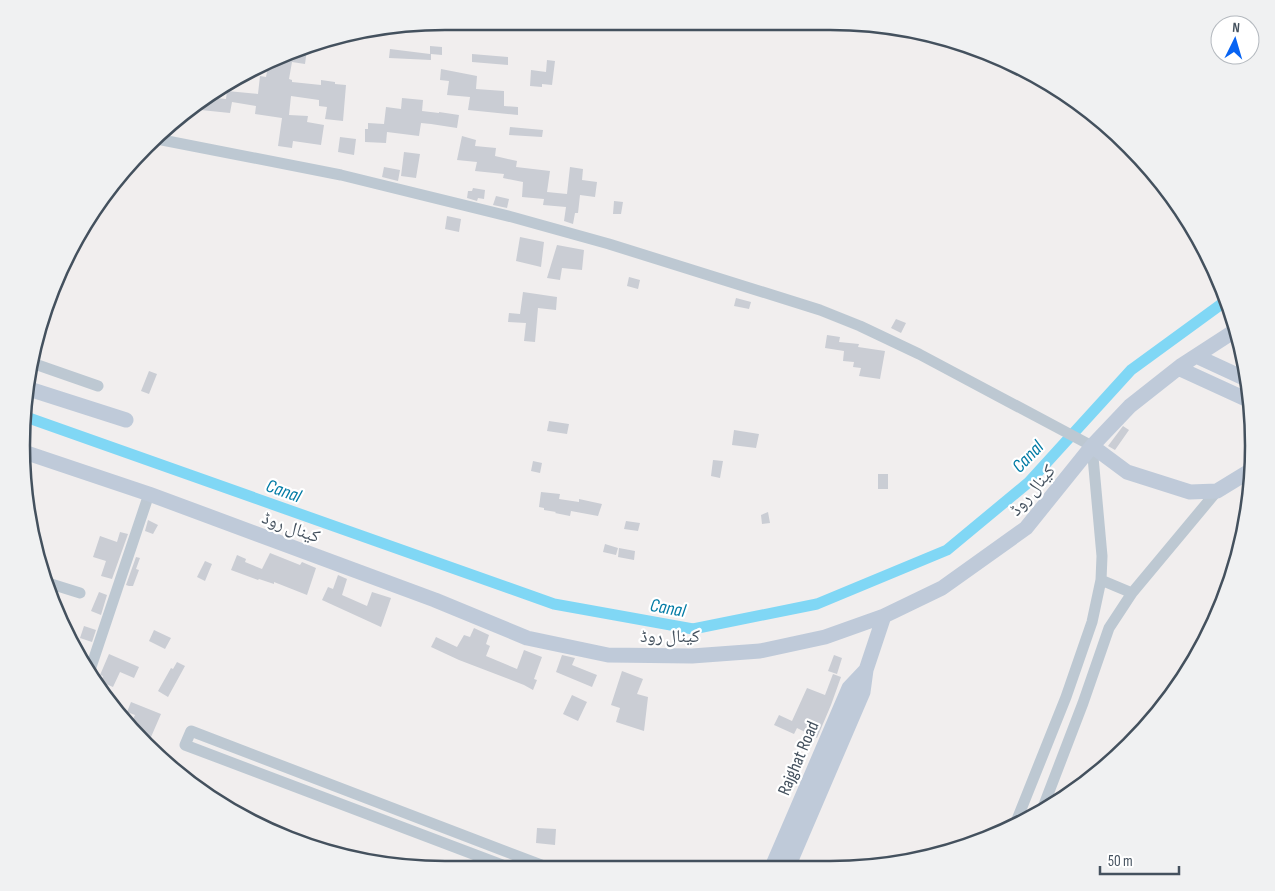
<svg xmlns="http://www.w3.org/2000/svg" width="1275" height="891" font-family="'Sofia Sans Condensed','Noto Naskh Arabic',sans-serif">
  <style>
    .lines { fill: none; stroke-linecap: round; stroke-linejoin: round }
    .canal { stroke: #80d7f5; stroke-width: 11 }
    .building { fill: #cacdd4 }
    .street { stroke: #bdc8d2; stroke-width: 11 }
    .secondary { stroke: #bfcad9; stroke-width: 15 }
    .labels { text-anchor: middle; stroke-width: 4.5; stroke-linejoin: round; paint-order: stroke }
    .street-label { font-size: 18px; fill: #44515e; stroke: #fff }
    .water-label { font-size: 19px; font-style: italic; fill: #027ba5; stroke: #fff }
    .rim { fill: none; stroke: #44515e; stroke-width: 2.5 }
  </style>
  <rect width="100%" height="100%" fill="#f1eeee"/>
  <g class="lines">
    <path class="canal" d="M26 417 554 604 693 629 817 604 947 550 1029 482 1131 370 1227 300"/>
  </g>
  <path class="building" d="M430 46 442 47V55L431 54V60L389 58 390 49 430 54Z
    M307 49 305 64 292 62 289 79 292 80V82L321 85V80L335 82V84L346 85 343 121 325 119 327 107 319 106V100L291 96 289 115 308 116 307 122 324 125 321 145 293 141 292 148 278 146 282 118 255 114 256 106 232 102 230 113 191 109 205 97 226 99 227 91 258 94 260 76 266 77 268 66Z
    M472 54 508 57V65L472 62Z
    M547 60 555 61 552 85 542 84V87L530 86 531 70 546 72Z
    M441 69 477 76 476 89 504 91V106L518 107V115L468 110 470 97 447 95 449 81 440 80Z
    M402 98 423 100 422 111 439 113V112L459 115 457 128 431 124 421 123 419 136 387 132 386 143 365 142V129H368V123L384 124 386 107 401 109Z
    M510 127 543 130 542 137 509 135Z
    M462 136 476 140 475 146 496 148 495 156 517 161 516 167 550 171 547 192 567 194 570 167 583 169 582 180 597 182 595 197 580 195 578 213H575L573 224 564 221 566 207 543 205 544 199 522 197 523 182 503 178 504 174 475 171 477 162 457 160Z
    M340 137 356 139 354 155 338 152Z
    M404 152 420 154 416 178 401 176Z
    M384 167 400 170 398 181 382 177Z
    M473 188 485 190 484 199 478 198 477 201 467 198 468 191H472Z
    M496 196 509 199 507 208 493 205Z
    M614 201 623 202 621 214H613Z
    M447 216 461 219 459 232 445 229Z
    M520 237 544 242 541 267 516 261Z
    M557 245 584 250 582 270 562 268 560 280 547 278Z
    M629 277 640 280 638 289 627 286Z
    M523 292 557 297 556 310 538 308 535 342 524 341 526 323 508 322 509 313 520 314Z
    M736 298 751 302 749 309 734 306Z
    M896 319 906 323 901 333 891 328Z
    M827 335 840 337 839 342 859 344 858 347 885 351 880 379 859 376 861 368 853 367 854 362 843 361 844 351 825 348Z
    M149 371 157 374 149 394 141 391Z
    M549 421 569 424 567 434 547 431Z
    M1123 426 1129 430 1115 450 1108 446Z
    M734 430 759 434 756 448 732 445Z
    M713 460 723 461 720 478 711 476Z
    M533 461 542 463 540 473 531 471Z
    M878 474H888V489H878Z
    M541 492 560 494 559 499 579 502V499L602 504 598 516 571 511 570 516 555 513 556 512 544 510V508L539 507Z
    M768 512 770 523 762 524 761 515Z
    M148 520 158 525 153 534 145 531Z
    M626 521 640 523 638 531 624 529Z
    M120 532 128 534 112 579 101 576 106 561 93 557 100 536 117 542Z
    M605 544 618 548 616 555 603 552Z
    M619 548 635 551 634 560 618 557Z
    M270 553 300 565 302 562 316 568 307 595 274 582V584L259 579 258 580 231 570 237 555 246 559 245 562 262 569Z
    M136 557 140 558 136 569 139 570 133 586H129L126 585Z
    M205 561 212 564 205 581 197 577Z
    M338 575 347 579 342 595 367 606 372 592 391 598 381 627 322 600 328 587 333 589Z
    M99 592 107 595 101 615 91 611Z
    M84 626 96 630 92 642 80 638Z
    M474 628 489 635 486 644 490 646 486 656 517 669 524 650 542 657 534 679 537 680 533 690 524 685 459 660 431 647 436 637 457 647 464 635 470 637Z
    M154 630 171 638 165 649 149 641Z
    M109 654 139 667 134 678 120 672 113 687 101 682 103 676 100 675Z
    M562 655 575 658 572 665 597 675 592 687 556 672Z
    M834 655 842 658 837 674 828 671Z
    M177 662 185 666 168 697 158 691 171 668 173 669Z
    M622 671 643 679 637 694 648 697 644 731 616 722 620 708 611 705Z
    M833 674 841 677 831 705 817 738 797 728 794 734 774 725 779 715 792 721 807 688 825 695Z
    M572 695 587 702 578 721 563 714Z
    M131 702 161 714 151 737 129 727 135 715 127 712Z
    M537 828 556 829 555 845 536 843Z"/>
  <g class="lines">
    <path class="street" d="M157 139 341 175 512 217 609 244 820 310 860 326 919 354 1092 446 1102 556 1101 580 1092 622 1066 697 1014 827
      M32 363 98 386
      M1101 580 1132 593
      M48 583 80 593
      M90 670 149 494
      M1042 810 1083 703 1109 628 1132 593 1217 491
      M510 868 185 745 191 731 549 868"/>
    <path class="secondary" d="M1196 356 1248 380
      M1178 368 1250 401
      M26 388 126 420
      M1092 446 1127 472 1190 492 1217 491 1253 469
      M27 453 149 494 435 600 527 638 608 655 692 656 760 651 825 637 884 616 942 588 1026 528 1092 446 1130 406 1182 365 1236 330
      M772 867 849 688 866 670
      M788 867 863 692 866 670 884 616"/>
  </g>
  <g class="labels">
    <g class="street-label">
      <text transform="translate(1032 490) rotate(-50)" y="6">کینال روڈ</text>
      <text transform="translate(291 527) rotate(20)" y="6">کینال روڈ</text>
      <text x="670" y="642">کینال روڈ</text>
      <text transform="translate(798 758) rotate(-67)" y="6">Rajghat Road</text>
    </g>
    <g class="water-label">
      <text transform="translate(1027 456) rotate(-46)" y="7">Canal</text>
      <text transform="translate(284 490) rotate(20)" y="7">Canal</text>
      <text transform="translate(668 607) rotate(10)" y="7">Canal</text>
    </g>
  </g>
  <path d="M0 0H1275V891H0ZM445 30H830A415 415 0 0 1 1245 445V446A415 415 0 0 1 830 861H445A415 415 0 0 1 30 446V445A415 415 0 0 1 445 30Z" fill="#f0f1f2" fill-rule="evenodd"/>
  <path class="rim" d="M445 30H830A415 415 0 0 1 1245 445V446A415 415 0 0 1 830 861H445A415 415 0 0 1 30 446V445A415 415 0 0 1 445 30Z"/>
  <g transform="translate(1235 40) rotate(5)"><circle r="24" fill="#ffffff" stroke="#b4b9bf"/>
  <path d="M0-4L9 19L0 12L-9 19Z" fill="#0663f3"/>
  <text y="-8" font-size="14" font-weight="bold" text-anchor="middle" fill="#44515e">N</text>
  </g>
  <path d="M1100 866v8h79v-8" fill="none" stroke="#44515e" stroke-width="2.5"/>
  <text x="1108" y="866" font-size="15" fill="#44515e" stroke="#ffffff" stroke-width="4" paint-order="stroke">50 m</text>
</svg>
